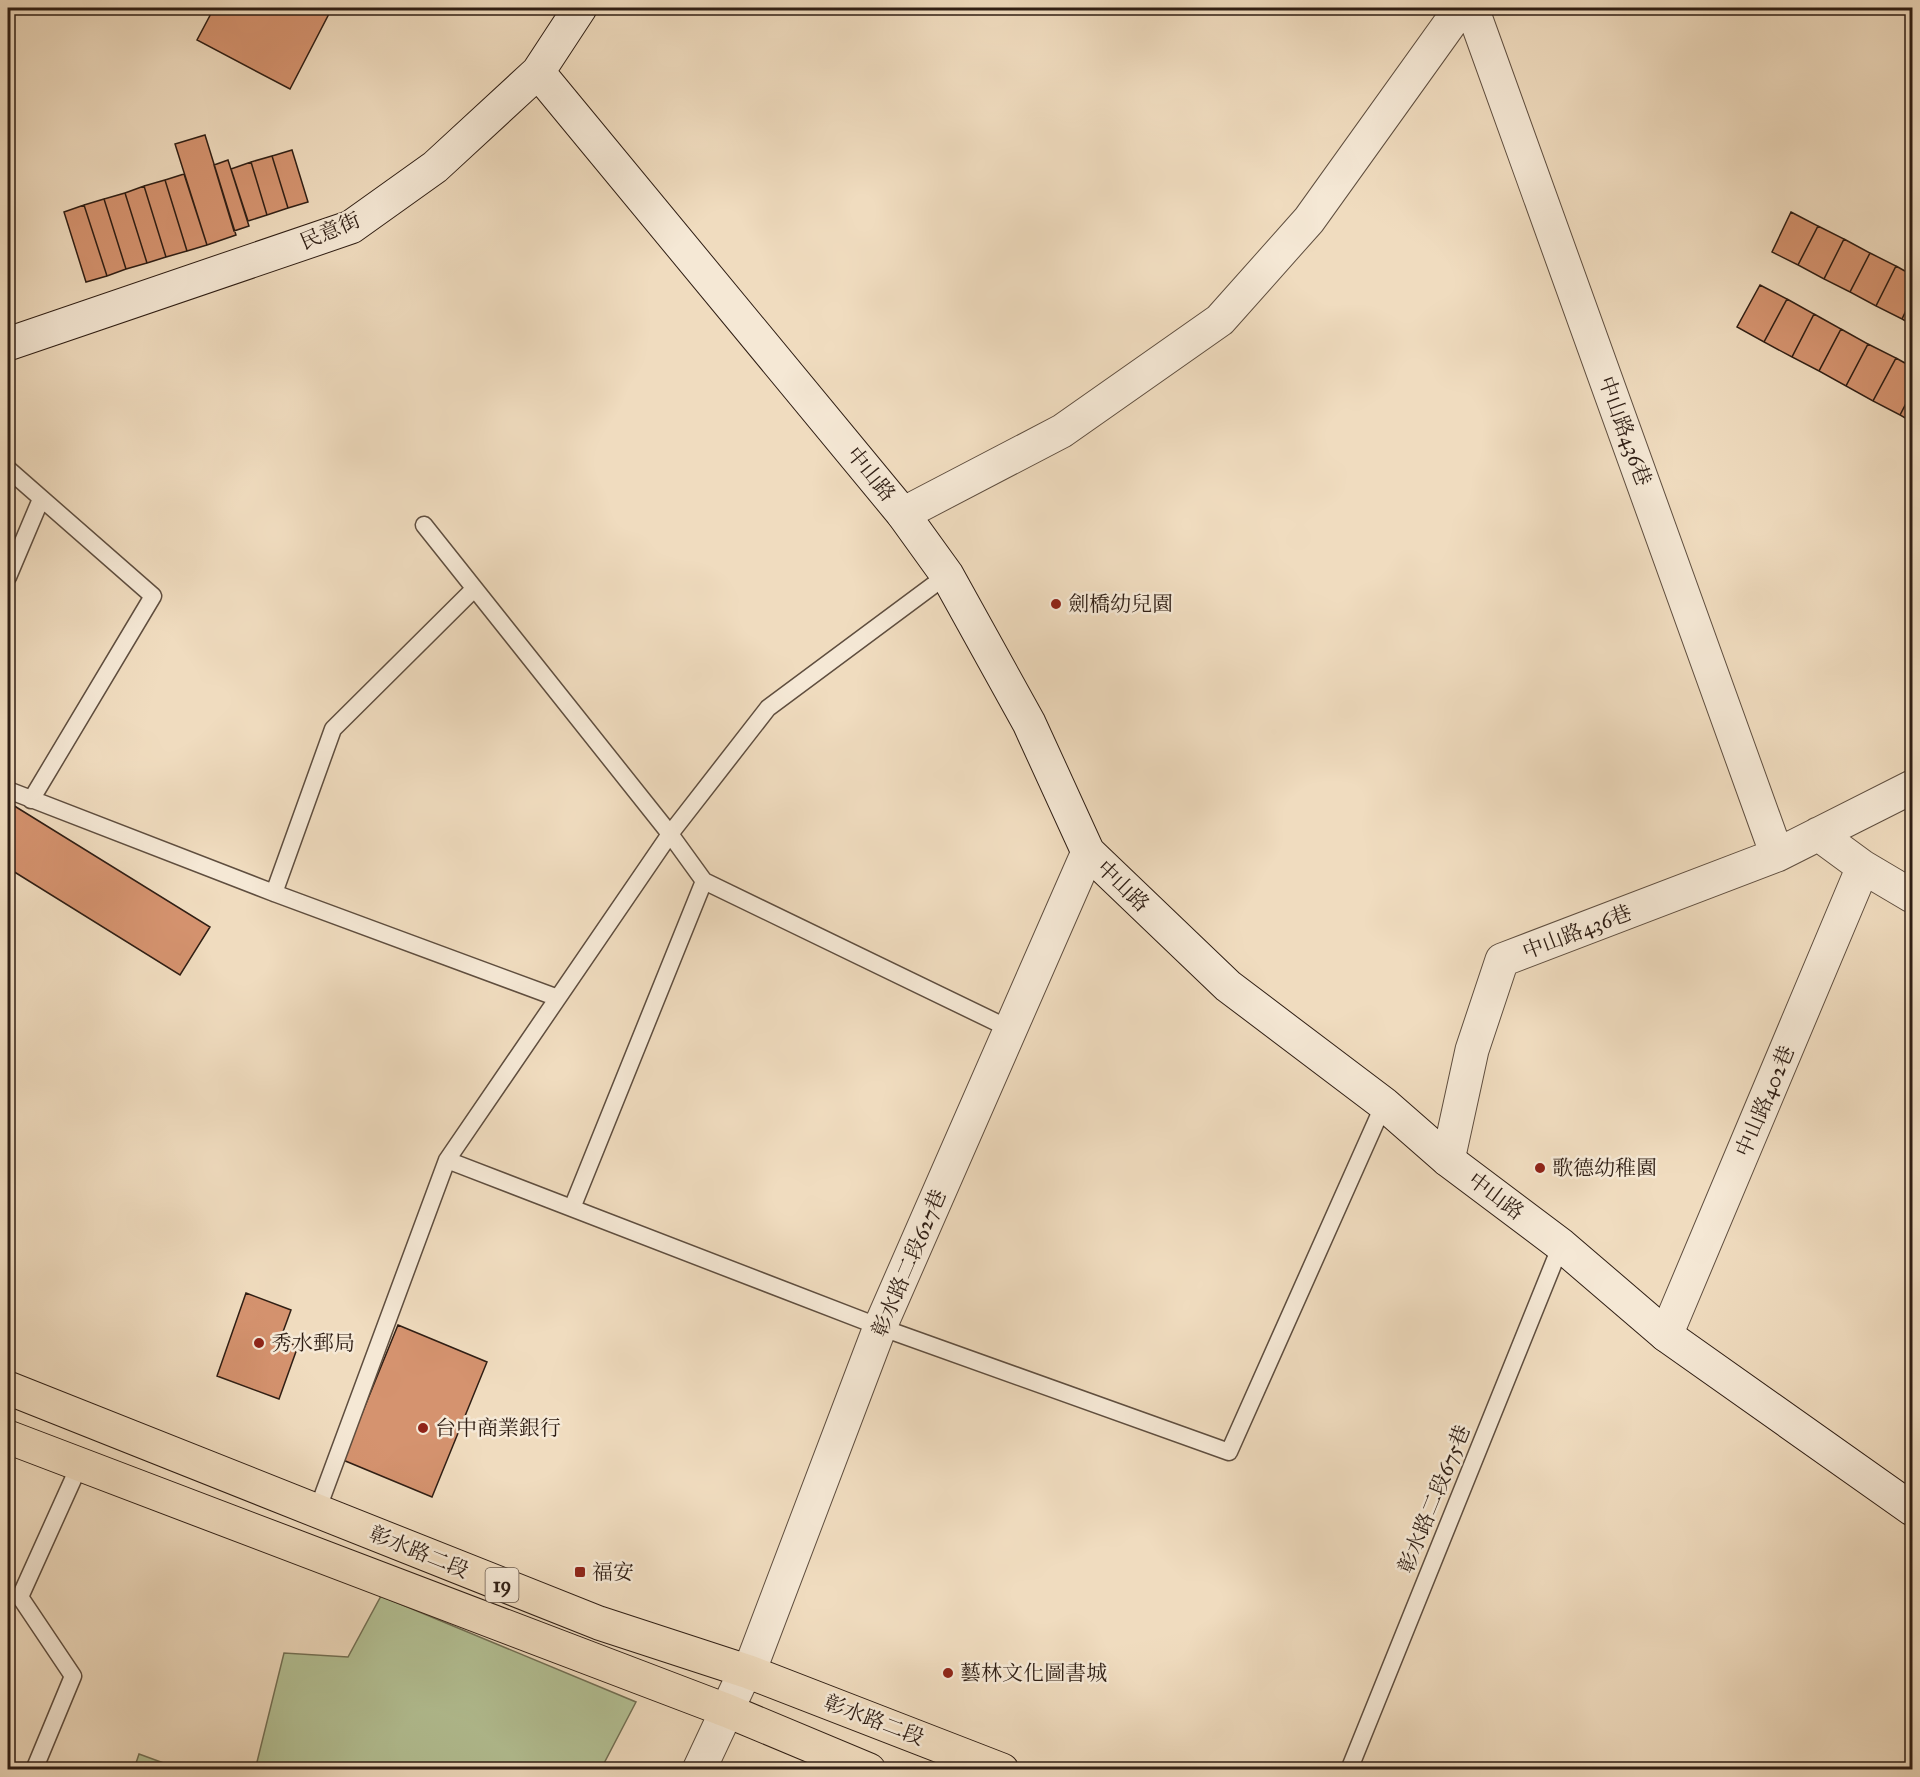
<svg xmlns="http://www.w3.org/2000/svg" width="1920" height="1777" font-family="'IM FELL Great Primer','Noto Serif TC',serif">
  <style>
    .green { fill: #b4c296; stroke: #727055; stroke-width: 1.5 }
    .building { fill: #d5936f; stroke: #2f1e14; stroke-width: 1.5 }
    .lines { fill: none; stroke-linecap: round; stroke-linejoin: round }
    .lane-casing { stroke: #5f4e3f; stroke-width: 19 }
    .street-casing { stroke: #5f4e3f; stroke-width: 35 }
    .secondary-casing { stroke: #2f1e14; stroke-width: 35 }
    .primary-casing { stroke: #2f1e14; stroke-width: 35 }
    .lane { stroke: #f5e8d5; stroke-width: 16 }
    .street { stroke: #f5e8d5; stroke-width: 33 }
    .secondary { stroke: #f5e8d5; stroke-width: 33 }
    .primary { stroke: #f0dcbf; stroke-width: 33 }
    .poi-dot { fill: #8f2418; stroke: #f5e8d5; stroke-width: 2 }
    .labels { text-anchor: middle; stroke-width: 5; stroke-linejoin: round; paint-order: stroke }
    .shield { fill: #f5e8d5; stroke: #6a5b4e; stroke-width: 1.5 }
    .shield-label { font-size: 20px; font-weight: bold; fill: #2f1e14 }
    .street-label { font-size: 21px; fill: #2f1e14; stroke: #f5e8d5 }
    .poi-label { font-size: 21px; fill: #2f1e14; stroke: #f5e8d5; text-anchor: start }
  </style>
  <rect width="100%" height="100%" fill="#f0dcbf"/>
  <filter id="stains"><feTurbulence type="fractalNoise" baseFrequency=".00333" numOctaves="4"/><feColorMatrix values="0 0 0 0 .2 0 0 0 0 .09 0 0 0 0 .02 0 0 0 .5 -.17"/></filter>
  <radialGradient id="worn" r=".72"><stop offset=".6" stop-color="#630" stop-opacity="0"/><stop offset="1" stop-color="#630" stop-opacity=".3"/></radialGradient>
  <path class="green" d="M381 1596 636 1702 601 1769 255 1770 284 1653 348 1657Z
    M139 1754 180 1769H134Z"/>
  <path class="building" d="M214 8H332L290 89 197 40Z
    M205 135 236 235 207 245 175 144Z
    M292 150 308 202 288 208 272 156Z
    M272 156 288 208 267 215 251 162Z
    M228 160 249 226 234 231 214 165Z
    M251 162 267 215 248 221 231 169Z
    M184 174 207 245 187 251 165 180Z
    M165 180 187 251 166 257 144 186Z
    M144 186 166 257 147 263 125 193Z
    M125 193 147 263 126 269 104 199Z
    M104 199 126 269 107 276 84 205Z
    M84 205 107 276 86 282 64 212Z
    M1791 212 1818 226 1798 265 1772 252Z
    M1818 226 1844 239 1824 279 1798 265Z
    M1844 239 1870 253 1850 292 1824 279Z
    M1870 253 1896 266 1876 306 1850 292Z
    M1896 266 1912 275V298L1902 319 1876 306Z
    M1760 285 1787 299 1764 342 1737 327Z
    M1912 298V325L1902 319Z
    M1787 299 1814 314 1792 357 1764 342Z
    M1814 314 1841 329 1819 371 1792 357Z
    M1841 329 1868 344 1846 386 1819 371Z
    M1868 344 1896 358 1873 401 1846 386Z
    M1896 358 1912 367V392L1900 415 1873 401Z
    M1912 392V422L1900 415Z
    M8 802 210 927 180 975 8 868Z
    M246 1293 291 1310 280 1340 298 1346 279 1399 217 1376Z
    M398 1325 487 1362 432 1497 343 1460Z"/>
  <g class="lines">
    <defs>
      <path id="lane" d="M8 469 153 596 31 800
        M424 525 670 834 704 881 1010 1029
        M8 577 41 499
        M8 790 274 893 558 998
        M274 893 333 729 474 589
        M447 1160 880 1327 1229 1452 1384 1104
        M572 1208 704 881
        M317 1511 447 1160 670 834 768 708 947 575
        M34 1770 73 1676 20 1597 80 1464
        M1349 1770 1561 1245"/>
      <path id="street" d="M1472 8 1777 855
        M903 514 1062 431 1220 320 1309 220 1461 8
        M1818 834 1863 867 1912 896
        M1448 1160 1472 1050 1502 960 1777 855 1912 787
        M1666 1335 1863 867
        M699 1770 742 1678 749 1672 880 1327 1088 852"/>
      <path id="secondary" d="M538 72 903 514 947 575 1029 723 1088 852 1228 986 1384 1104 1448 1160 1561 1245 1666 1335 1912 1509
        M8 344 351 227 435 167 538 72 580 8"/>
      <path id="primary" d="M8 1388 599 1623 749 1672 1002 1770
        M8 1437 728 1711 869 1770"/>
    </defs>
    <use href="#lane" class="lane-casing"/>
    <use href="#street" class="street-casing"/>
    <use href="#secondary" class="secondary-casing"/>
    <use href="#primary" class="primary-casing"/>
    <use href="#lane" class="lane"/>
    <use href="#street" class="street"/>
    <use href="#secondary" class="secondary"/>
    <use href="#primary" class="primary"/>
  </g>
  <g class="poi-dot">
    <circle cx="1056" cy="604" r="6"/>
    <circle cx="1540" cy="1168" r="6"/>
    <circle cx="259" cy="1343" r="6"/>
    <circle cx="423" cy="1428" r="6"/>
    <rect x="574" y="1566" width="12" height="12" rx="3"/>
    <circle cx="948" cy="1673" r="6"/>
  </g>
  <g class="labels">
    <rect class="shield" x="485.5" y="1568" width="33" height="34" rx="4.5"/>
    <g class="shield-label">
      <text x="502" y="1592">19</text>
    </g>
    <g class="street-label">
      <text transform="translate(330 231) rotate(-23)" y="7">民意街</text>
      <text transform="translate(1625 431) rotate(70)" y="7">中山路436巷</text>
      <text transform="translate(871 474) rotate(51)" y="7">中山路</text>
      <text transform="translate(1123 886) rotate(44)" y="7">中山路</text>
      <text transform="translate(1577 932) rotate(-21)" y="7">中山路436巷</text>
      <text transform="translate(1765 1101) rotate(-67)" y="7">中山路402巷</text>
      <text transform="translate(1496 1196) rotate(37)" y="7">中山路</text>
      <text transform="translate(909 1263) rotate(-67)" y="7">彰水路二段627巷</text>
      <text transform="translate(1434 1499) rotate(-68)" y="7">彰水路二段675巷</text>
      <text transform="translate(419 1552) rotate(22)" y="7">彰水路二段</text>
      <text transform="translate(874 1720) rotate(21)" y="7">彰水路二段</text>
    </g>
    <g class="poi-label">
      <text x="1068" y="611">劍橋幼兒園</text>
      <text x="1552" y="1175">歌德幼稚園</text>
      <text x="271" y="1350">秀水郵局</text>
      <text x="435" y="1435">台中商業銀行</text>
      <text x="592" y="1579">福安</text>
      <text x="960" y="1680">藝林文化圖書城</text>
    </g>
  </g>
  <rect width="1920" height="1777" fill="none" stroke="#f0dcbf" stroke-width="30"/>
  <rect x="9" y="9" width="1902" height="1759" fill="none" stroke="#2f1e14" stroke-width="3"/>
  <rect x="15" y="15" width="1890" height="1747" fill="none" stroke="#2f1e14" stroke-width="1.5"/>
  <rect width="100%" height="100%" filter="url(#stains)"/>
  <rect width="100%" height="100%" fill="url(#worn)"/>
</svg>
